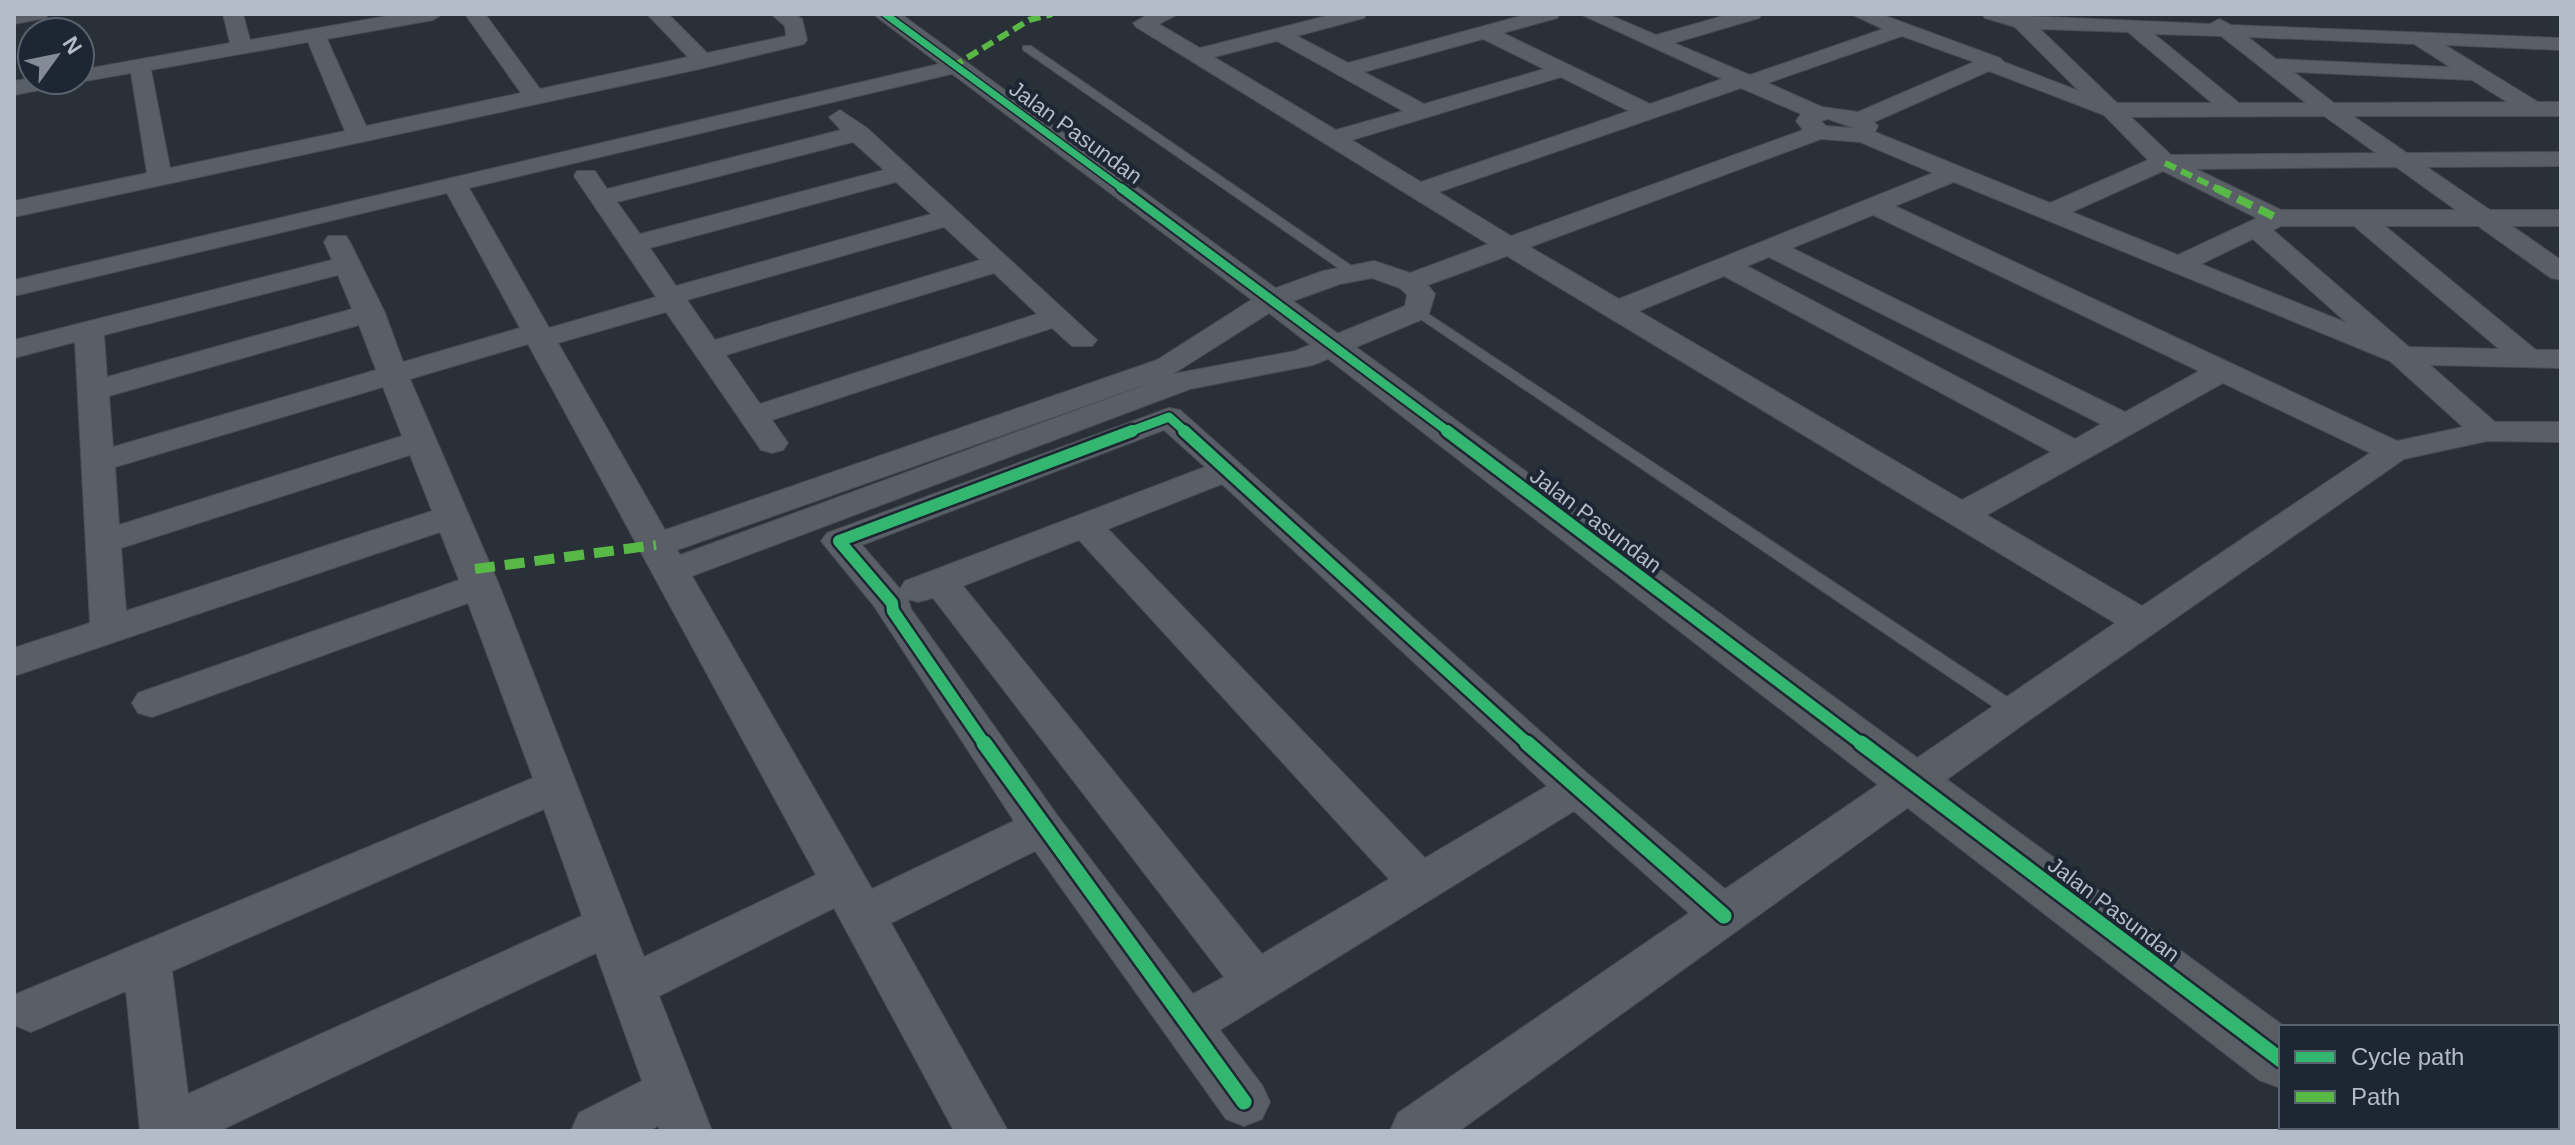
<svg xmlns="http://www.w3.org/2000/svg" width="2575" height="1145" font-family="Helvetica,sans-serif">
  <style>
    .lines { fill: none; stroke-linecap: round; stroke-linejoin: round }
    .lane-casing { stroke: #484c53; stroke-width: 2 }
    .street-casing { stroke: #484c53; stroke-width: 2 }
    .secondary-casing { stroke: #484c53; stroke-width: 2 }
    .lane { fill: #5a5e66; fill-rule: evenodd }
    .street { fill: #5a5e66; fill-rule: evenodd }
    .secondary { fill: #595d64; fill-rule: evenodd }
    .quiet-far2 { stroke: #58b947; stroke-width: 6; stroke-dasharray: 12 6; stroke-linecap: butt }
    .quiet-far1 { stroke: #58b947; stroke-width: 8; stroke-dasharray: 16 8; stroke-linecap: butt }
    .quiet { stroke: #58b947; stroke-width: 10; stroke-dasharray: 20 10; stroke-linecap: butt }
    .cycleway-far3-casing { stroke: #1d2633; stroke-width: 10 }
    .cycleway-far2-casing { stroke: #1d2633; stroke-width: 13 }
    .cycleway-far1-casing { stroke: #1d2633; stroke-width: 17 }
    .cycleway-casing { stroke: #1d2633; stroke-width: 20 }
    .cycleway-far3 { stroke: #33b770; stroke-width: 7 }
    .cycleway-far2 { stroke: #33b770; stroke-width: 9 }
    .cycleway-far1 { stroke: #33b770; stroke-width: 12 }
    .cycleway { stroke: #33b770; stroke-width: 15 }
    .labels { text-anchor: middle; stroke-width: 8; stroke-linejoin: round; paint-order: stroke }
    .street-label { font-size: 22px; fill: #b4bcc9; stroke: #1d2633 }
  </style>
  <rect width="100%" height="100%" fill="#2a3038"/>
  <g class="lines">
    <defs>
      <path id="lane" d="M1023 46H1031L1359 271 1352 275 1347 274 1023 50Z
        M1418 307 2021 706 2024 711 2021 716H2007L1413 314 1411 311Z"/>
      <path id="street" d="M14 14H49L46 18 14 24Z
        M223 14H243L250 40 399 14H443L433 20 327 39 366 126 521 93 465 14H485L540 89 688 57 647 14H668L707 53 786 36 785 26 771 14H795L802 19 807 40 804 44 704 68 14 217V201L147 173 131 73 80 82 72 80H80V70L230 43ZM308 42 345 131 170 168 151 70Z
        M1149 14H1178L1159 24 1200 48 1334 14H1367L1364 18 1297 36 1348 63 1528 14H1560L1557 18 1503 33 1650 104 1722 79 1580 14H1607L1656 35 1730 14H1762L1759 18 1674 43 1750 75 1883 29 1851 14H1880L2000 58 2004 62 2079 91 2015 27 1985 18 1982 14 2210 24 2219 19 2231 25 2561 38V50L2445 45 2538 102H2561V116H2353L2407 153 2561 152V166L2427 167 2490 210H2561V226H2512L2561 260V280L2551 278 2478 226H2385L2536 350H2561V368L2430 365 2495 422H2561V442L2487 441 2404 459 2028 721 1459 1131H1390L1398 1113 1689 913 1574 811 1220 1030 1262 1085 1270 1102 1262 1119 1244 1126 1226 1119 1035 851 891 923 1008 1131H954L834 908 659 996 712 1131H660L658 1126 648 1131H571L579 1113 642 1081 596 953 219 1131H140L126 991 31 1032 14 1025V995L533 778 468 603 152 717 138 713 132 703 138 693 459 580 440 532 14 676V648L90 623 75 342 14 358V340L332 260 324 242 328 236H346L350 242 385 313 403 362 520 328 447 193 14 296V280L952 61 960 62 963 67 960 72 469 188 549 328 656 297 574 176 577 171H595L607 189 841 130 829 117 840 110 867 128 1097 340 1092 346H1072L1052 328 772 420 788 443 783 450 772 453 761 450 666 312 558 343 665 530 1157 360 1262 293 1323 271 1374 261 1410 273 1488 244 1136 27 1133 23ZM2040 29 2128 32 2212 103H2117ZM2154 34 2221 36 2306 103H2239ZM1902 36 1974 62 1858 112 1822 107 1768 83ZM2248 37 2414 44 2450 67 2276 59ZM1483 39 1544 69 1424 104 1364 72ZM1277 41 1403 111 1336 130 1214 57ZM1989 71 2104 115 2148 160 2050 203 1875 132 1878 126 1874 122ZM2294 72 2472 80 2507 102 2334 103ZM1561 77 1629 111 1421 182 1352 140ZM1741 88 1801 114 1796 121 1803 130 1511 236 1439 192ZM2324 116 2376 153 2171 155 2131 117ZM1828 119 1854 128 1826 126 1821 121ZM1821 139 1860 142 1933 173 1619 299 1530 247ZM853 142 884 170 640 234 617 202ZM2396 167 2456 210H2281L2196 169ZM2163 171 2257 218 2178 255 2072 212ZM896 182 931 214 676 286 650 248ZM1954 182 2390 361 2463 427 2397 441 1895 206ZM1873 215 2199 371 2125 412 1792 248ZM2281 226H2354L2499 349 2409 347 2273 230ZM944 227 980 260 715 340 687 300ZM2253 239 2347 323 2201 264ZM1507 256 2115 623 1725 889 1588 774 1180 410 1169 408 827 533 821 541 874 606 1014 821 872 889 692 576 1190 389 1313 365 1428 317 1435 294 1428 285ZM1769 257 2101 424 2075 439 1747 266ZM994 273 1037 314 760 404 726 355ZM338 275 352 309 107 377 104 335ZM1724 276 2051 452 1962 500 1639 311ZM1372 278 1400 288 1407 295 1405 306 1295 351 1173 374 1282 305 1340 284ZM359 325 376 370 113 447 109 396ZM528 344 816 875 644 957 499 585 410 379ZM1167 377 680 555 677 550ZM2223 383 2370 453 2142 606 1987 515ZM383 387 402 436 119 525 115 467ZM1164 430 1205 467 905 581 900 589 862 545ZM410 455 432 511 126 611 121 548ZM1222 484 1547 786 1425 858 1108 529ZM1079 540 1389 879 1262 954 963 586ZM933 598 1224 977 1193 994 1057 815 911 609 908 599 918 602ZM544 809 582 916 188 1094 172 971Z
        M32 78V80H69L66 85 14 95V81Z"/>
      <path id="secondary" d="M873 14H901L2285 1027H2281V1088L2259 1080 1260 306Z
        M2339 1127H2406L2408 1131H2341Z"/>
    </defs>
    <use href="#lane" class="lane-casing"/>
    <use href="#street" class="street-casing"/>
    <use href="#secondary" class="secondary-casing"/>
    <use href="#lane" class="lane"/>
    <use href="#street" class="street"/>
    <use href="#secondary" class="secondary"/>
    <path class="quiet-far2" d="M952 67 1029 20 1052 14
      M2165 163 2220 190"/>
    <path class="quiet-far1" d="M2216 188 2277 218"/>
    <path class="quiet" d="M475 569 656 545"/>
    <defs>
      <path id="cycleway-far3" d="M885 14 1124 190"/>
      <path id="cycleway-far2" d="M1121 188 1450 433
        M1126 433 1169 417 1187 433"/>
      <path id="cycleway-far1" d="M1184 431 1529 745
        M1447 431 1863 745
        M985 745 893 611 892 603 839 541 1132 431"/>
      <path id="cycleway" d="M984 743 1244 1102
        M1527 743 1724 916
        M1861 743 2281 1060"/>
    </defs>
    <use href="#cycleway-far3" class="cycleway-far3-casing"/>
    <use href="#cycleway-far2" class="cycleway-far2-casing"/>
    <use href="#cycleway-far1" class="cycleway-far1-casing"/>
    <use href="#cycleway" class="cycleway-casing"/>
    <use href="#cycleway-far3" class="cycleway-far3"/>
    <use href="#cycleway-far2" class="cycleway-far2"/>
    <use href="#cycleway-far1" class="cycleway-far1"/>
    <use href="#cycleway" class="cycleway"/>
  </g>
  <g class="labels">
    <g class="street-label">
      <text transform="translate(1076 132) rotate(36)" y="8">Jalan Pasundan</text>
      <text transform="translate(1596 520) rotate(37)" y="8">Jalan Pasundan</text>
      <text transform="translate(2114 909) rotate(37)" y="8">Jalan Pasundan</text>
    </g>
  </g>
  <rect width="2575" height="1145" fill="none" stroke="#b4bcc9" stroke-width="32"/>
  <rect x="2279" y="1025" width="280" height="104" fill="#1d2633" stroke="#59626f" stroke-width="2"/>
  <rect x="2295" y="1051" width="40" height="12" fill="#33b770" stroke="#59626f" stroke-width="2"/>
  <text x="2351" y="1065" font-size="24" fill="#b4bcc9">Cycle path</text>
  <rect x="2295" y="1091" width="40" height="12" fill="#58b947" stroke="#59626f" stroke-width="2"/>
  <text x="2351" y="1105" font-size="24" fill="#b4bcc9">Path</text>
  <g transform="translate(56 56) rotate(57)"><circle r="38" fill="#1d2633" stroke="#59626f" stroke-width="2"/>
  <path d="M0-6L14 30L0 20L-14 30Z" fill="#848b96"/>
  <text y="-12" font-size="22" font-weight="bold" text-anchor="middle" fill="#b4bcc9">N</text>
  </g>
</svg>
